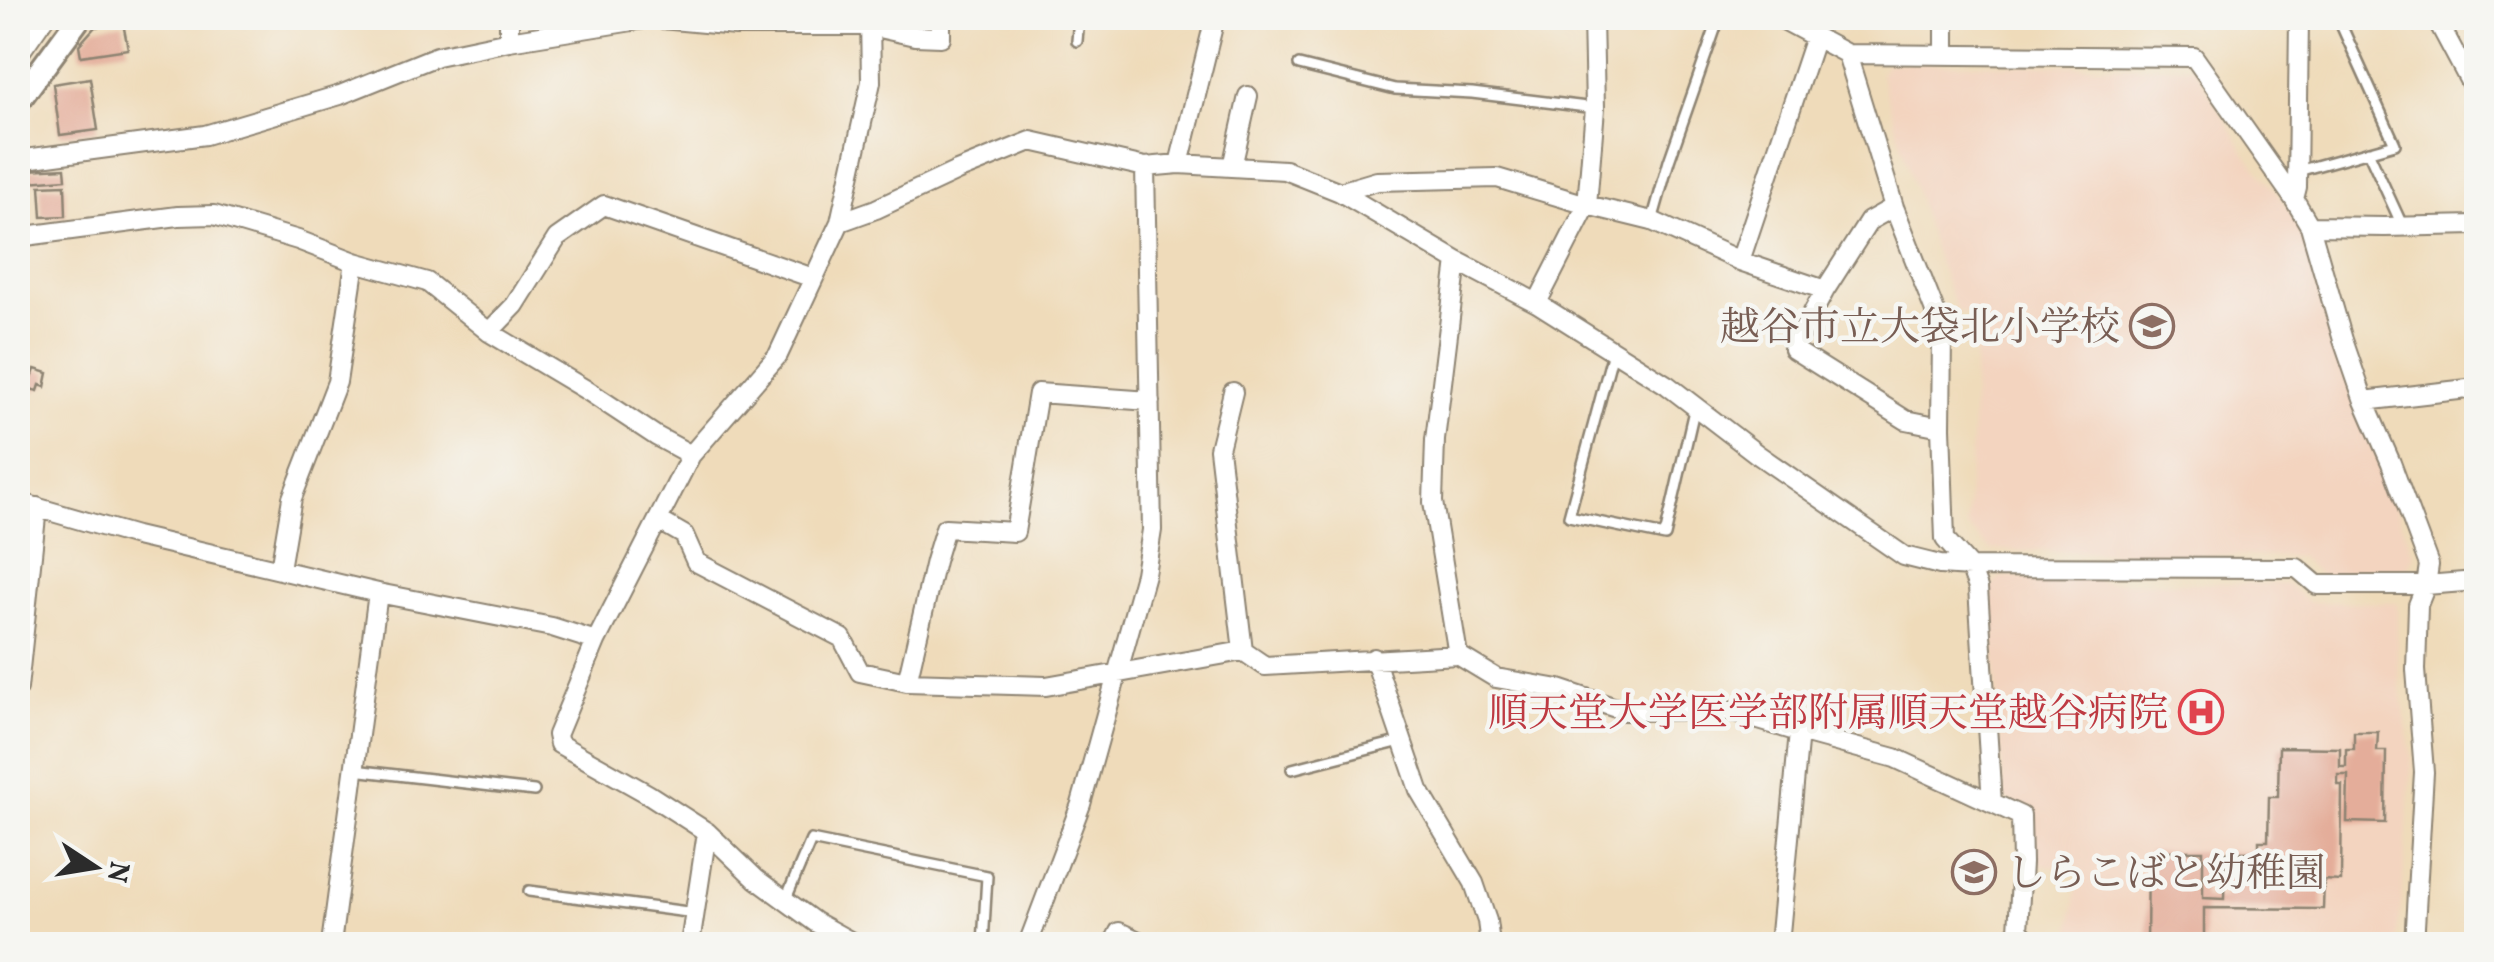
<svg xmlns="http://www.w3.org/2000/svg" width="2494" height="962" font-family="Vollkorn,'Noto Serif JP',serif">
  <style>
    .built { fill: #f3d4bf }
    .building { fill: #e4ad9a }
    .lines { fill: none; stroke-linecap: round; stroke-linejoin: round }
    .service-casing { stroke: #8d8372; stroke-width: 14 }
    .minor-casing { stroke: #8d8372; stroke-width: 22 }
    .tertiary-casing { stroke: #8d8372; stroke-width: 28 }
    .service { stroke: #fff; stroke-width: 9 }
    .minor { stroke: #fff; stroke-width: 18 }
    .tertiary { stroke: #fff; stroke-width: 22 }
    .labels { text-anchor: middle; stroke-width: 9; stroke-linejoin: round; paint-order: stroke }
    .education-label { font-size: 40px; fill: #785e54; stroke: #f6f6f2; text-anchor: end }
    .health-label { font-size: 40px; fill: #be3a42; stroke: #f6f6f2; text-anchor: end }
  </style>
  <rect width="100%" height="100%" fill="#f6f6f2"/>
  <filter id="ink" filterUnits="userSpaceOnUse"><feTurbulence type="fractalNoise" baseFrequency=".01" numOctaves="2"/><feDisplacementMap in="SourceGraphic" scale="20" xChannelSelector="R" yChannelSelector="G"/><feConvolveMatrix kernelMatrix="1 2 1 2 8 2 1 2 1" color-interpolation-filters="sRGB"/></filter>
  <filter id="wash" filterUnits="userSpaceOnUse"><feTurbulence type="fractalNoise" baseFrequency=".0048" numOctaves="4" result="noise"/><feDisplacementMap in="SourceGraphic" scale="40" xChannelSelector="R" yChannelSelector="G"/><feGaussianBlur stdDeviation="2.25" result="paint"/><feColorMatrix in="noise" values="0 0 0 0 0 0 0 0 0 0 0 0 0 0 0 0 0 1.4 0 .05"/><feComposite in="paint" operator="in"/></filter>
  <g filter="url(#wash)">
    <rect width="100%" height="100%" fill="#efdbba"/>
    <path class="built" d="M1887 63 2194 67 2246 154 2301 225 2331 339 2414 556 2403 576 2323 578 2300 557 1991 550 1967 526 1977 314 1957 312 1933 248 1880 74Z
      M2000 577 2094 578 2099 582 2287 584 2308 602 2397 603V663L2412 762 2402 895 2396 944H2069L2079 869 2034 864 2031 814 2004 798 1990 588Z"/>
    <g id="blocks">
      <path class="building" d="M123 23 128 49 81 56 79 45 95 27Z
        M90 78 98 130 60 135 53 84Z
        M65 168 66 179 28 182 27 170Z
        M65 185 66 216 42 217 40 186Z
        M35 369 48 373 45 387 40 385 38 391 18 386 20 371 33 375Z
        M18 391 30 394 24 420 18 418Z
        M2354 732H2378L2377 751H2386L2385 823 2347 822 2348 775H2338V785H2342L2341 881 2324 880 2323 909 2204 908V944H2147L2148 851H2203V898L2224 899 2225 852H2259V841H2268L2269 797H2278L2279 747 2340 748V767H2346V749H2354Z"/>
    </g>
  </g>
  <g filter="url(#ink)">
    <use href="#blocks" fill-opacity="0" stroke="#8d8372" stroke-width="2.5"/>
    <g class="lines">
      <defs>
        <path id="service" d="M1077 41 1079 18
          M1299 65 1395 89 1472 93 1595 108
          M2368 151 2402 225
          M2298 171 2395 144 2338 18
          M1652 221 1669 161 1719 18
          M1613 352 1569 516 1665 536 1695 406
          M1292 769 1401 741
          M354 770 534 791
          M529 891 695 913
          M785 901 811 840 987 876 983 944"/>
        <path id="minor" d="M1780 18 1847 54 2194 57 2294 199 2310 226 2343 340 2364 401 2391 463 2429 565 2426 585 2418 605 2416 670 2424 772 2414 944
          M2436 18 2476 93
          M509 41V18
          M1847 54 1894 207 1934 309 1942 337 1941 427 1945 539 1970 567 1978 588 1992 803
          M18 55 44 18
          M1945 55V18
          M18 160 205 135 340 95 437 56 509 41 651 18 736 26H870L915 36 941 37V18
          M1179 164 1215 18
          M1232 167 1248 96
          M1340 192 1377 181 1497 178 1587 205 1652 221 1740 261 1825 290
          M2294 199 2297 187 2299 18
          M1894 207 1869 221 1825 290 1793 349 1906 420 1941 427
          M840 222 871 82 870 18
          M2310 226 2385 227 2476 225
          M18 237 178 216 214 215 298 240 355 262 427 282 489 332 588 391 656 436 691 455
          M1457 261 1435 440 1433 502 1458 655
          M1740 261 1815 37
          M1537 303 1587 205 1595 108 1593 18
          M489 332 515 305 557 238 604 205 813 278
          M1233 392 1219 449 1243 651
          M2364 401 2476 388
          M18 502 136 536 378 593 552 627 596 641
          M658 520 684 535 696 562 842 638 860 672 907 682 1046 686 1243 651 1265 666 1458 655 1496 678 1559 689 1625 711 1725 710 1799 732 1895 758 2021 816 2022 863 2018 930 2031 944
          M280 569 292 498 337 382 355 262
          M1374 658 1419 790 1474 883 1487 921 1490 944
          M907 682 935 561 945 528 1015 532 1038 393 1150 401
          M18 688 37 507
          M331 944 378 593
          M690 944 707 832
          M855 944 815 922 756 879 707 832 648 794 559 744 557 735 596 641 691 455 778 355 840 222 876 209 957 171 1031 141 1145 167 1179 164 1285 170 1340 192 1457 261 1537 303 1667 385 1757 454 1904 556 1940 565 1970 567 2297 568 2317 585H2426L2476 581
          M1028 944 1081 804 1145 574 1152 530 1145 167
          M1113 944 1119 932 1145 944
          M1779 944 1799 732
          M2414 944 2476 943"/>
        <path id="tertiary" d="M18 101 79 18"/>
      </defs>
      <use href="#service" class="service-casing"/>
      <use href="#minor" class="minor-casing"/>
      <use href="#tertiary" class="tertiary-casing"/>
      <use href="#service" class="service"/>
      <use href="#minor" class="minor"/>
      <use href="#tertiary" class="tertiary"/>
    </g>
  </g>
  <defs>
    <symbol id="school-ring" viewBox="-11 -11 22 22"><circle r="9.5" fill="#f6f6f2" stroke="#8d6e63" stroke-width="1.5"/><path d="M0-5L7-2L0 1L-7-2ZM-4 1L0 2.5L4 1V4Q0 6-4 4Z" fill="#8d6e63"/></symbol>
    <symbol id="hospital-ring" viewBox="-11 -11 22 22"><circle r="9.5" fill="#f6f6f2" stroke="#e0444e" stroke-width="1.5"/><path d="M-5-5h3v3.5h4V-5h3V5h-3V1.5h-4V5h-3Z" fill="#e0444e"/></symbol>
  </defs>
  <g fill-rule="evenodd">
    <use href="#school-ring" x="2127" y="301" width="50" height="50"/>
    <use href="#hospital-ring" x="2176" y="687" width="50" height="50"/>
    <use href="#school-ring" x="1949" y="847" width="50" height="50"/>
  </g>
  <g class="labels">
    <g class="education-label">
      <text x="2120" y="340">越谷市立大袋北小学校</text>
      <text x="2006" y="886" text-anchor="start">しらこばと幼稚園</text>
    </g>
    <g class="health-label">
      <text x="2168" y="726">順天堂大学医学部附属順天堂越谷病院</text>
    </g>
  </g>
  <rect width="2494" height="962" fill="none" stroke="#f6f6f2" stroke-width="60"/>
  <g transform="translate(95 867) rotate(102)" stroke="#f6f6f2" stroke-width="8" paint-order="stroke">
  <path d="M0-8L18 38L0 25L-18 38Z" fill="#2b2b2b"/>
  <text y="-15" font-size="28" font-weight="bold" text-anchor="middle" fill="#2b2b2b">N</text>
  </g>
</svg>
